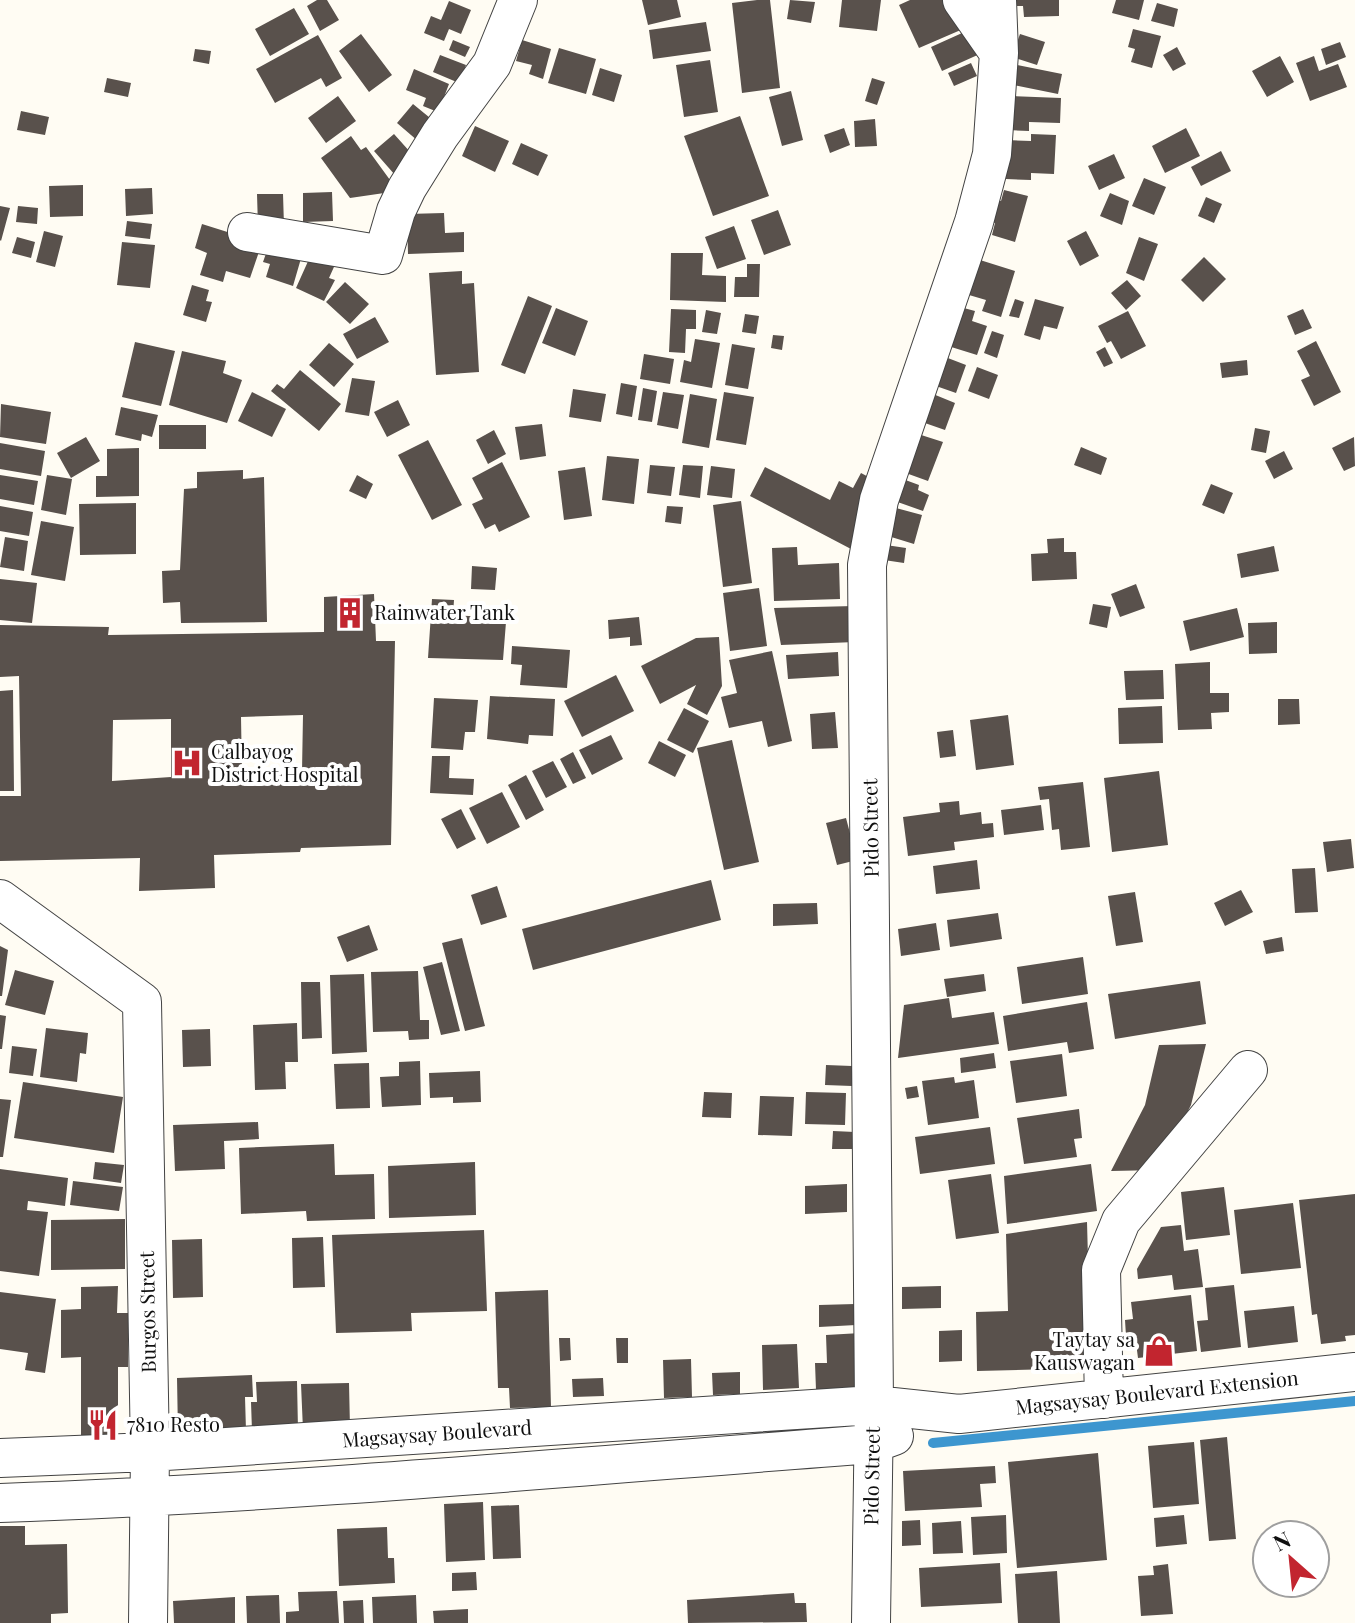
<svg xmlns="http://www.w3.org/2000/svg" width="1355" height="1623" font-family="'Playfair Display',serif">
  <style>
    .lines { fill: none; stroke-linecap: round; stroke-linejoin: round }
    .stream { stroke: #3d96cf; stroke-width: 10 }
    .building { fill: #59514c; fill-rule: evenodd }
    .minor-casing { stroke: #434343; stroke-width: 40 }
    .minor { stroke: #fff; stroke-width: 38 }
    .labels { text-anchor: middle; stroke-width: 8; stroke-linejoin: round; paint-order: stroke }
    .poi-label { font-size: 20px; fill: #101010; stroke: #fff; text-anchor: start }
    .street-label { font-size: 20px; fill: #101010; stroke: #fff }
  </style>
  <rect width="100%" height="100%" fill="#fffcf3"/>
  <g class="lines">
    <path class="stream" d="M933 1443 1355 1401"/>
  </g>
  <path class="building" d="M317 0H327L339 20 320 31 307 6Z
    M642 0H677L681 17 648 25Z
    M757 0H770L780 88 742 93 732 3Z
    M790 0 815 2 811 23 787 19Z
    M842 0H881L877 31 839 27Z
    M910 0H950L963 29 919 48 899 5Z
    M1008 0H1059V16L1024 17 1023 6H1008Z
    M1116 0H1144L1139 20 1112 13Z
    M449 1 471 10 461 34 449 29 444 41 424 33 431 16 441 20Z
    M1157 3 1178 9 1174 27 1151 21Z
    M294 8 309 34 270 56 255 29Z
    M706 22 711 51 653 59 649 30Z
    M971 29 982 53 942 71 931 47Z
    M1133 29 1161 36 1152 68 1131 62 1135 49 1128 47Z
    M361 34 392 75 369 92 339 51Z
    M1020 34 1045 42 1037 65 1012 57Z
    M318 35 342 78 326 87 321 78 275 103 256 69Z
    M453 40 470 47 465 57 449 50Z
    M522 40 551 49 543 79 529 74 532 65 516 61Z
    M1340 42 1346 57 1326 65 1321 49Z
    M1177 47 1186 64 1173 71 1163 55Z
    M559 48 596 59 586 94 548 83Z
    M195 49 211 51 209 64 193 61Z
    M440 55 466 65 459 83 433 72Z
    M1280 56 1294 82 1267 97 1252 71Z
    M1314 56 1319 71 1338 64 1347 87 1310 101 1296 63Z
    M710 60 718 112 684 117 676 65Z
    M971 63 977 76 954 86 948 73Z
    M1012 64 1062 74 1058 94 1008 84Z
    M600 68 622 75 614 102 592 95Z
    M414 69 449 84 444 97 451 99 445 115 423 106 426 98 406 90Z
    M107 78 131 83 128 97 104 92Z
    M872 78 885 82 877 105 865 101Z
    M791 91 803 140 782 146 769 97Z
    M338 96 356 121 326 143 308 118Z
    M1010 96 1061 98 1060 123 1029 122V131L1008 130Z
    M413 104 435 122 418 141 397 123Z
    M21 111 49 117 45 135 17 130Z
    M740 116 769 196 713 216 684 136Z
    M875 119 877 146 855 147 854 121Z
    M475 126 509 141 495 172 462 156Z
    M844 128 850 145 830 153 824 135Z
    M1186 128 1200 156 1165 173 1152 146Z
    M394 134 411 153 402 183 374 151Z
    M1031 134 1056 135 1054 174 1031 173V180L1006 179 1007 140 1031 141Z
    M351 136 361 150 366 147 398 191 350 198 321 158Z
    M521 143 548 155 538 176 512 164Z
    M1221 151 1231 171 1201 186 1191 167Z
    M1114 154 1125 178 1099 190 1088 166Z
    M1144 178 1166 187 1154 215 1132 206Z
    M83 185V216L50 217 49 186Z
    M152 188 153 214 126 216 125 189Z
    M1004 190 1028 196 1015 242 992 235 995 223 991 222 997 200 1001 201Z
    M332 192 333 221 303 222V193Z
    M1110 193 1129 201 1122 225 1100 216Z
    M257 194H283L284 226 258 227Z
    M1206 197 1222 204 1214 223 1198 216Z
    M0 206 10 208 1 241 0 240Z
    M18 206 38 208 37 224 16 222Z
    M778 210 791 245 764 255 751 220Z
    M444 213 445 233 464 232V252L408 254 407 214Z
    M127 221 152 224 150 239 125 236Z
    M202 224 262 243 250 278 226 271 223 282 200 275 207 253 195 248Z
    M734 226 746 259 717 269 705 237Z
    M44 231 63 236 55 267 36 262Z
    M1086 231 1099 256 1080 266 1067 241Z
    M17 237 35 242 31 258 12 253Z
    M1139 237 1158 244 1144 281 1126 273Z
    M122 242 155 245 150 288 117 285Z
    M269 245 302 255 293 286 266 277 270 264 263 262Z
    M314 248 338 258 329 278 335 280 324 301 296 288Z
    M671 253H703L702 275 726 276V302L670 300Z
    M1204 257 1226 279 1203 302 1181 280Z
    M980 260 1015 271 1001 317 982 311 986 300 969 295Z
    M747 264H760L759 297H734L735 277H747Z
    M462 271V284L474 283 479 372 436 375 429 273Z
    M1127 280 1141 296 1126 310 1111 293Z
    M345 282 369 304 350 324 326 302Z
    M192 285 209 290 206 301 212 302 206 322 183 315Z
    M528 296 552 306 525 374 501 365Z
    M1015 299 1024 302 1019 318 1009 316Z
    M1035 299 1064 307 1057 329 1044 326 1040 340 1024 335Z
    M960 307 975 311 972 321 987 326 977 355 948 346Z
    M556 308 588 321 575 356 542 343Z
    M671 309 696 310V329H686L685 353 669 352Z
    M1303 309 1312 328 1295 335 1287 316Z
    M706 310 721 313 717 334 702 332Z
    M1128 311 1146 346 1121 359 1111 341 1107 343 1098 326Z
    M745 314 759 316 756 334 742 332Z
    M375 317 389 342 357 359 343 334Z
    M992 331 1004 335 997 358 984 353Z
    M773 335 784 336 782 350 771 348Z
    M695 339 720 343 712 388 680 382 684 360 691 362Z
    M1316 341 1341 392 1314 406 1301 380 1310 376 1297 351Z
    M135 342 175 351 161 406 122 397Z
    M329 343 354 364 334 387 309 365Z
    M732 344 755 348 748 389 725 385Z
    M1105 347 1113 363 1104 367 1096 352Z
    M182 351 226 361 223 373 242 380 227 423 169 405Z
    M644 354 674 359 670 384 640 379Z
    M940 355 966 365 956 393 936 386Z
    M1247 360 1248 375 1222 378 1220 363Z
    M977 367 998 375 989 399 968 391Z
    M300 370 341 404 319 431 271 391 277 384 284 389Z
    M352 378 375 381 369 416 345 412Z
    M621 383 637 386 632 417 616 414Z
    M643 388 657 391 652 422 638 420Z
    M573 389 606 394 601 422 569 417Z
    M252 392 286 409 272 437 238 421Z
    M663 392 684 395 678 429 657 425Z
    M724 392 754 397 746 445 716 440Z
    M690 394 717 399 709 448 682 443Z
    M933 394 955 403 945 430 922 422Z
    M398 400 410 425 387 437 374 412Z
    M1 404 51 412 46 444 0 437Z
    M121 407 158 415 152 437 142 434 141 441 115 435Z
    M542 424 546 456 520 460 515 427Z
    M159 425H206V449H159Z
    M1255 428 1270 431 1266 453 1251 450Z
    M494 430 506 454 488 464 476 440Z
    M918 434 943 442 928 481 903 472Z
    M86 437 100 461 71 478 57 453Z
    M1354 437 1355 466 1344 471 1332 448Z
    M428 440 462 505 432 520 398 455Z
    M0 443 45 451 41 476 0 469Z
    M1081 447 1107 458 1101 475 1074 465Z
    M139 448V496L96 497V476H107V449Z
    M1284 451 1293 469 1274 479 1265 461Z
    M607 456 639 459 634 504 602 500Z
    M502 462 530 517 499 532 495 524 485 529 472 504 483 499 472 478Z
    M650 465 675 467 671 496 647 493Z
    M683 465 703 466 700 498 679 495Z
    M711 466 735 469 732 498 707 495Z
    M585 467 592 516 564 520 558 471Z
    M765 467 830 500 839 481 853 488 861 473 876 481 851 549 750 496Z
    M243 470V479L264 477 267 622 181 623 180 602 163 603 162 571 180 570 184 489 197 488V472Z
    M0 475 38 481 34 505 0 499Z
    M47 475 72 479 66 515 41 510Z
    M357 475 373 484 366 499 349 491Z
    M900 478 919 485 918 490 929 495 923 511 892 500Z
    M1211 484 1233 493 1224 514 1202 505Z
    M741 501 752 583 723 587 713 505Z
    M136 503V554L80 555 79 504Z
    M0 506 33 512 29 536 0 531Z
    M667 506 683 507 681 524 665 522Z
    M896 508 922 515 914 544 888 536Z
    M41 521 74 527 65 581 31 575Z
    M5 537 28 541 24 571 0 567Z
    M1064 538V552H1076L1077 579 1032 581 1031 554 1048 553 1047 539Z
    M886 545 906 548 904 563 884 560Z
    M1274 546 1279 571 1241 578 1237 554Z
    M797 547 798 565 839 563 840 599 774 601 772 548Z
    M472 566 497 568 495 590 471 589Z
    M0 579 37 583 32 623 0 620Z
    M1136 584 1145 608 1120 617 1111 594Z
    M759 588 767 646 730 651 723 593Z
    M374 594 376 641H395L391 845 301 848 300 852 214 855 215 888 139 891 140 858 0 861V796H21L19 676 0 677V625L109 627 108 635 324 632V597ZM303 715 302 772 242 774 241 717ZM171 719V777L112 781 113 720Z
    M432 599 454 600 453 615 484 617V621L506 622 503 660 428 658Z
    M1093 604 1111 607 1107 628 1089 624Z
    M854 606 855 642 781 645 774 608Z
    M1237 608 1244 637 1190 651 1183 621Z
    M639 617 642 645 630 646V637L609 639 608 620Z
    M1277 622V653L1249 654 1248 623Z
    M719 637 722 686 707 715 687 704 696 685 660 704 641 666 696 638Z
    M512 646 570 650 567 688 520 685 522 665 511 664Z
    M772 651 792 741 768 747 762 721 729 728 721 697 737 693 729 660Z
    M838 652 839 676 788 679 786 655Z
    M1210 662V693H1229V712L1211 713 1212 729 1178 730 1175 664Z
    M1163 670 1164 699 1126 700 1124 671Z
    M616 675 634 711 582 737 564 701Z
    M13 690 14 791H0V691Z
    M490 696 555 699 553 736 529 735 528 744 487 739Z
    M434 698 478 700 475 732H465L463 750 431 748Z
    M1278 699H1299L1300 724 1278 725Z
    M1162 706 1163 743 1119 744 1118 708Z
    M684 708 709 721 693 753 667 740Z
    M835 712 838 748 812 749 810 714Z
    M1008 715 1014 765 976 770 970 720Z
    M953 730 956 756 940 758 937 732Z
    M611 735 623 759 592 775 579 750Z
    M732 740 759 862 724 870 697 748Z
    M659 741 686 755 675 777 648 763Z
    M573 752 586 778 573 784 560 759Z
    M432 756H450L449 778 474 779 473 795 430 793Z
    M553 761 567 787 546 798 532 771Z
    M1159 771 1168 845 1112 852 1104 778Z
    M526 775 544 810 526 820 508 785Z
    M1083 782 1090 847 1061 850 1059 829 1052 830 1049 799 1040 800 1038 787Z
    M502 792 520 827 487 844 469 808Z
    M959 801 960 815 981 812 982 824 993 823 994 837 954 842 955 850 908 856 903 817 940 812 939 803Z
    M1041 805 1044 830 1004 835 1001 810Z
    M461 809 476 839 457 849 441 819Z
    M846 818 857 860 837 865 826 823Z
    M1351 839 1354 868 1327 872 1323 842Z
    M977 860 980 889 936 894 933 866Z
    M1315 868 1318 912 1295 913 1292 869Z
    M711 880 721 920 533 970 522 929Z
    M497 886 507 917 481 925 471 895Z
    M1241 890 1253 912 1225 926 1214 903Z
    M1135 892 1143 942 1116 946 1108 896Z
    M817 903 818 924 773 926V904Z
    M998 913 1002 939 950 947 947 920Z
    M936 923 940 950 901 956 898 929Z
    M369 925 378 950 347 962 337 937Z
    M1282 937 1284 951 1266 954 1263 941Z
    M462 938 485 1026 465 1031 442 943Z
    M0 946 8 950 2 996H0Z
    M1083 957 1088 994 1022 1004 1017 967Z
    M442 962 460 1031 441 1035 423 967Z
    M15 970 54 981 45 1015 5 1005Z
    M418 971 420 1020H429V1039L409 1040 408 1031 373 1032 371 972Z
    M364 974 367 1052 332 1054 330 975Z
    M984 974 986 991 947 997 944 979Z
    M1200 981 1206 1024 1115 1039 1108 994Z
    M301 982H320L322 1038 302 1039Z
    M949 998 952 1018 994 1012 999 1044 898 1058 904 1005Z
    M1087 1002 1094 1049 1069 1053 1067 1042 1008 1051 1003 1016Z
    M0 1015 6 1016 2 1049H0Z
    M297 1023 298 1062H285L286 1089 255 1090 253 1025Z
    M46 1028 88 1033 86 1054 80 1053 77 1082 40 1077Z
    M210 1029 211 1066 183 1067 182 1030Z
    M1206 1044 1191 1105 1158 1170 1111 1171 1145 1105 1159 1045Z
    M12 1046 37 1049 33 1076 9 1073Z
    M994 1053 996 1068 961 1073 960 1058Z
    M1062 1054 1067 1096 1016 1103 1010 1061Z
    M420 1061 421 1105 382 1107 380 1077 399 1076V1062Z
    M369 1063 370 1108 336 1109 334 1064Z
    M826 1065 852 1066V1086L825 1085Z
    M480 1071 481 1102 453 1103V1097L430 1098 429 1073Z
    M954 1077 955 1083 974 1080 979 1118 928 1125 922 1081Z
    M23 1082 123 1097 114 1153 14 1138Z
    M917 1086 919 1097 907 1099 905 1088Z
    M704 1092 732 1093 731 1118 702 1117Z
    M806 1092 846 1093 845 1125 805 1124Z
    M760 1096 794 1097 792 1136 758 1135Z
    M0 1099 11 1100 3 1157H0Z
    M1079 1109 1082 1138 1074 1139 1077 1157 1024 1164 1017 1118Z
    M258 1122 259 1139 224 1141 225 1169 175 1171 173 1125Z
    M990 1127 995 1164 920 1174 915 1137Z
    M833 1131 855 1132V1149H832Z
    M334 1144 335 1175 374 1174 375 1219 307 1221 306 1211 241 1214 239 1148Z
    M95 1162 124 1165 121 1183 93 1179Z
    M475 1162 476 1215 389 1218 388 1166Z
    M1091 1164 1097 1211 1007 1224 1004 1176Z
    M0 1169 68 1178 65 1206 28 1201 27 1210 48 1212 39 1276 0 1271Z
    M991 1174 999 1233 956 1239 948 1180Z
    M73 1181 123 1187 119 1211 70 1205Z
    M847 1184V1212L805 1214V1186Z
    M1224 1187 1230 1235 1186 1240 1181 1192Z
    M1355 1194V1335L1345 1336 1346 1341 1321 1344 1317 1314 1312 1315 1299 1200Z
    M1293 1203 1301 1268 1241 1274 1234 1210Z
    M125 1219V1269L51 1270V1220Z
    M1087 1222 1091 1368 977 1371 976 1312 1008 1311 1006 1234Z
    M1181 1225 1184 1251 1198 1249 1203 1287 1174 1290 1172 1275 1138 1279 1137 1269 1161 1227Z
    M484 1230 487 1311 411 1313 412 1331 336 1333 332 1235Z
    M323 1237 325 1287 293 1288 292 1238Z
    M202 1239 203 1297 173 1298 172 1240Z
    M1234 1285 1241 1347 1201 1352 1197 1321 1208 1320 1205 1288Z
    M118 1286 117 1313H128V1367H118V1435H81V1357L61 1358V1310L81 1309V1287Z
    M941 1286V1308L902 1309V1287Z
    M548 1290 551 1407 510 1408 509 1388H498L495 1292Z
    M0 1292 56 1299 45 1373 25 1370 28 1353 0 1349Z
    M1191 1295 1197 1351 1138 1358 1135 1335 1126 1336 1125 1320 1133 1319 1131 1302Z
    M855 1304 856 1325 819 1327V1305Z
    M1294 1306 1298 1342 1248 1348 1244 1311Z
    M962 1330V1361L939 1362V1331Z
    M861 1333 863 1388 816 1390 815 1363H827L826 1335Z
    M559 1338H570L571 1360 560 1361Z
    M616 1338H628V1363H617Z
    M797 1344 799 1388 763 1390 762 1345Z
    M691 1359 692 1397 664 1398 663 1360Z
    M740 1372V1394L713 1395 712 1373Z
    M252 1375 253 1397H245L246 1431 178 1433 177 1378Z
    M603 1378 604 1396 573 1397 572 1379Z
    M297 1381 298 1430 252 1431 251 1402H257L256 1382Z
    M349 1383 350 1428 303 1430 301 1384Z
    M1227 1437 1236 1539 1209 1541 1200 1440Z
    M1194 1442 1199 1504 1153 1508 1148 1446Z
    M1098 1453 1107 1560 1017 1568 1008 1462Z
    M995 1466 996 1483 980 1484 982 1507 905 1511 903 1471Z
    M483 1502 485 1560 446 1562 444 1504Z
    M519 1505 521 1558 493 1559 491 1506Z
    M1006 1515 1007 1553 973 1555 971 1517Z
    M1184 1515 1187 1544 1156 1547 1154 1518Z
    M920 1520 921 1545 902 1546V1521Z
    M961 1521 963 1553 933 1554 932 1523Z
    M0 1526H25V1545L67 1544 68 1613 51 1614V1623H0Z
    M387 1527 388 1558H394L395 1583 339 1586 337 1529Z
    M1000 1563 1002 1603 921 1607 919 1568Z
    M1168 1564 1173 1614 1141 1616 1138 1576 1154 1575 1153 1566Z
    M1057 1571 1060 1623H1018L1015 1574Z
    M476 1572 477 1590 452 1591V1573Z
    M337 1591 339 1623H286V1612L299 1611 298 1592Z
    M794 1593 795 1603H806L807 1622 688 1623 687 1600Z
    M279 1595 280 1623H247L246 1596Z
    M416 1595 417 1623H373L372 1597Z
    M235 1597V1623H174L173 1601Z
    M363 1600 364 1623H344L343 1601Z
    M468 1609V1623H434L433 1611Z"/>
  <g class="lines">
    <defs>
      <path id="minor" d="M962 0 999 53
        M247 232 383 255 396 211 407 188 440 135 492 64 518 0
        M0 899 142 1002 150 1452 148 1623
        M1104 1399 1101 1270 1121 1221 1248 1070
        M0 1458 150 1452 874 1405 959 1414 1355 1372
        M0 1503C291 1493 581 1466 872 1444L894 1436
        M871 1623 874 1405 867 565 879 500 974 222 992 154 999 53 997 0"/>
    </defs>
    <use href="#minor" class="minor-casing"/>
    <use href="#minor" class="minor"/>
  </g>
  <defs>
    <symbol id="building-bare" viewBox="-9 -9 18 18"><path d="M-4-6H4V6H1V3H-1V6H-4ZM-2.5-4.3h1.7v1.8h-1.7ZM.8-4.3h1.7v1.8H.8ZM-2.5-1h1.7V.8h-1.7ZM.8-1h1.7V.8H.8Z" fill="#c2252f" stroke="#fff" stroke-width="2.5" paint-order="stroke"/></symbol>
    <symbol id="hospital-bare" viewBox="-9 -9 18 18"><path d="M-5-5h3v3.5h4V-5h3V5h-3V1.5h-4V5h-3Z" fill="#c2252f" stroke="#fff" stroke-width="2.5" paint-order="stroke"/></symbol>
    <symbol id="shop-bare" viewBox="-9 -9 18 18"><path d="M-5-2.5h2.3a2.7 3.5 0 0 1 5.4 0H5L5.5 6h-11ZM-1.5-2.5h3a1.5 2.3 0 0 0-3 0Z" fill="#c2252f" stroke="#fff" stroke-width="2.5" paint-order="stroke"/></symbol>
    <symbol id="restaurant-bare" viewBox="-9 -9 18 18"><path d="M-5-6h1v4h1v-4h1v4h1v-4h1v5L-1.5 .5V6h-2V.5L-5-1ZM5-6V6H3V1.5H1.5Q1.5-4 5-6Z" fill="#c2252f" stroke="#fff" stroke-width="2.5" paint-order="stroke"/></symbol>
  </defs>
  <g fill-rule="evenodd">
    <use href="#building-bare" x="328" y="591" width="44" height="44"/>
    <use href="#hospital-bare" x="165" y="741" width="44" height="44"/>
    <use href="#shop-bare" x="1137" y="1329" width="44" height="44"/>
    <use href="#restaurant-bare" x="81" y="1403" width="44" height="44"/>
  </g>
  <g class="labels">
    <g class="poi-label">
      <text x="374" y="620">Rainwater Tank</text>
      <text x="211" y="759">Calbayog<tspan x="211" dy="23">District Hospital</tspan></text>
      <text x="1135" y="1347" text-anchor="end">Taytay sa<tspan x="1135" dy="23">Kauswagan</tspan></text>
      <text x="127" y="1432">7810 Resto</text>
    </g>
    <g class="street-label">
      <text transform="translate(871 828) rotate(-91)" y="7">Pido Street</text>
      <text transform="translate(148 1312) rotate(-91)" y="7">Burgos Street</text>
      <text transform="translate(1157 1393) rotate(-6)" y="7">Magsaysay Boulevard Extension</text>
      <text transform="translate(437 1434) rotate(-4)" y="7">Magsaysay Boulevard</text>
      <text transform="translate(872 1476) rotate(-89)" y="7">Pido Street</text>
    </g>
  </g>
  <g transform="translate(1291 1559) rotate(333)"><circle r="38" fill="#ffffff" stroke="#9f9f9f" stroke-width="2"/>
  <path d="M0-6L14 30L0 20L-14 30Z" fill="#c2252f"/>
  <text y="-12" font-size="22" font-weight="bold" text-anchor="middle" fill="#101010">N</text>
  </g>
</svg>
